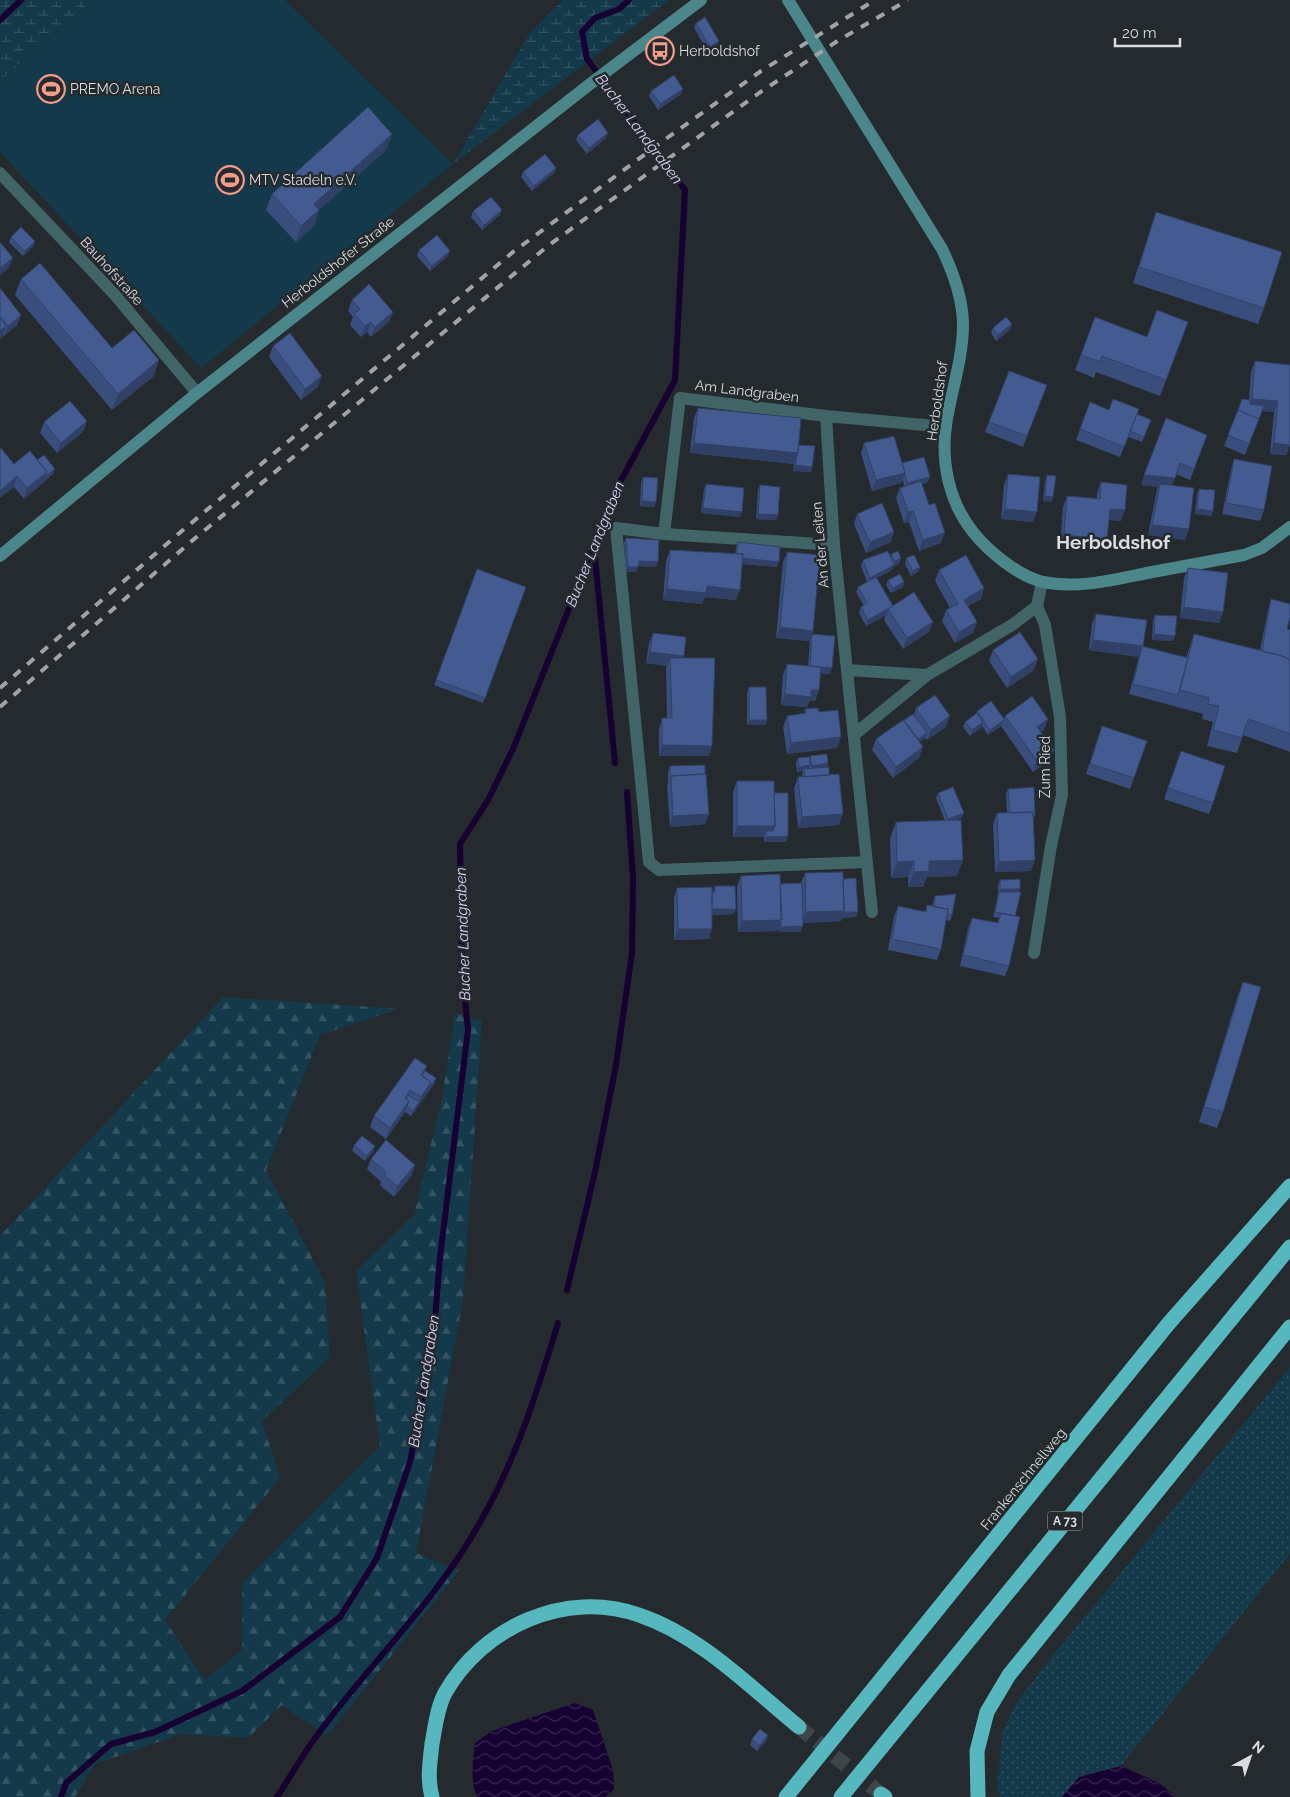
<svg xmlns="http://www.w3.org/2000/svg" width="1290" height="1797" font-family="Raleway,sans-serif">
  <style>
    .grass { fill: url(#grass-dots) }
    .forest { fill: url(#forest-firs) }
    .wetland { fill: url(#wetland-marsh) }
    .green { fill: #13394b }
    .water { fill: url(#water-waves) }
    .lines { fill: none; stroke-linecap: round; stroke-linejoin: round }
    .stream { stroke: #170133; stroke-width: 6 }
    .highway-tunnel { stroke: #3f4548; stroke-width: 15; stroke-dasharray: 15 8; stroke-linecap: butt }
    .street { stroke: #416567; stroke-width: 12 }
    .secondary { stroke: #4b868a; stroke-width: 12 }
    .highway { stroke: #56b8be; stroke-width: 15 }
    .rail { stroke: #a0a4a7; stroke-width: 4; stroke-dasharray: 9 9; stroke-linecap: butt }
    .wall { fill: #3a4e7d }
    .shaded-wall { fill: #304066 }
    .building { fill: #445b91; stroke: #304066 }
    .labels { text-anchor: middle; stroke-width: 5; stroke-linejoin: round; paint-order: stroke }
    .shield { fill: #242a2d; stroke: #a3a7aa; stroke-width: 1 }
    .shield-label { font-size: 12px; font-weight: bold; fill: #d9dddf }
    .poi-label { font-size: 14px; fill: #d9dddf; stroke: #242a2d; text-anchor: start }
    .street-label { font-size: 14px; fill: #d9dddf; stroke: #242a2d }
    .water-label { font-size: 15px; font-style: italic; fill: #dbd2f5; stroke: #242a2d }
    .district-label { font-size: 19px; font-weight: bold; fill: #d9dddf; stroke: #242a2d }
  </style>
  <defs>
    <pattern id="grass-dots" width="8" height="8" patternUnits="userSpaceOnUse" patternTransform="scale(1.25)"><rect width="8" height="8" fill="#13394b"/><path d="M2 2h.1M6 6h.1" fill="none" stroke="#355564" stroke-width="1.8" stroke-linecap="round"/></pattern>
    <pattern id="forest-firs" width="22" height="20" patternUnits="userSpaceOnUse" patternTransform="scale(1.25)"><rect width="22" height="20" fill="#13394b"/><path d="M5 1l3.5 6h-7zM16 11l3.5 6h-7z" fill="#355564"/></pattern>
    <pattern id="wetland-marsh" width="20" height="14" patternUnits="userSpaceOnUse" patternTransform="scale(1.25)"><rect width="20" height="14" fill="#13394b"/><path d="M1 5h8M5 5V1M11 12h8M15 12V8" fill="none" stroke="#355564"/></pattern>
    <pattern id="water-waves" width="16" height="10" patternUnits="userSpaceOnUse" patternTransform="scale(1.25)"><rect width="16" height="10" fill="#170133"/><path d="M0 5q4-4 8 0t8 0" fill="none" stroke="#382650"/></pattern>
  </defs>
  <rect width="100%" height="100%" fill="#242a2d"/>
  <path class="grass" d="M1290 1367V1554L1121 1766 1079 1777 1062 1797H1000L997 1783 1003 1730 1016 1703 1054 1654Z"/>
  <path class="forest" d="M223 997 399 1009 320 1035 266 1170 325 1282 330 1357 262 1421 280 1478 165 1620 205 1680 242 1650V1583L380 1446 356 1271 414 1215 442 1098 455 1013 482 1021 463 1300 416 1553 459 1571 327 1736 282 1705 248 1738 182 1734 95 1764 75 1797H0V1236Z"/>
  <path class="wetland" d="M0 0H93L0 81Z
    M563 0H669L453 164 529 34Z"/>
  <path class="green" d="M93 0H285L453 164 201 368 0 152V81Z"/>
  <path class="water" d="M575 1703 593 1710 613 1770 614 1789 606 1797H477C470 1780 473 1761 475 1743L492 1731Z
    M1121 1766 1159 1783 1176 1797H1062L1079 1777Z"/>
  <g class="lines">
    <path class="stream" d="M0 20 21 0
      M594 548 615 763
      M567 1290 595 1172 616 1065 632 953 633 878 627 792
      M61 1797 66 1783 111 1744 155 1732 242 1691 340 1617 377 1558 410 1462 433 1344 440 1257 468 1030 462 969 460 844 488 800 513 749 617 488 675 380 685 190 587 59 582 32 595 18 619 9 629 0
      M277 1797C291 1776 303 1754 318 1734 372 1661 440 1597 483 1517 517 1457 538 1389 558 1323"/>
    <path class="highway-tunnel" d="M799 1727 881 1794"/>
    <path class="street" d="M0 173 115 295 197 393
      M826 416 834 545 872 912
      M664 534 680 398 826 416 946 427
      M834 545 664 534 616 528 649 862 659 870 867 862
      M847 670 927 675
      M855 734 927 675 1012 625 1037 606
      M1034 953 1051 846 1062 795 1060 717 1045 625 1037 606 1042 582"/>
    <path class="secondary" d="M788 0 942 249C953 272 963 300 963 325 963 358 951 392 946 425 941 463 949 502 973 532 988 551 1018 576 1043 582 1078 589 1113 580 1147 573 1179 567 1211 561 1244 555L1262 548 1290 527
      M0 556 197 393 590 84 701 0"/>
    <path class="highway" d="M881 1794 885 1797
      M432 1797C427 1779 430 1762 432 1744 435 1728 437 1708 445 1693 482 1627 566 1589 639 1615 701 1636 750 1687 799 1727
      M786 1797 1169 1323 1290 1186
      M841 1797 1290 1247
      M978 1797 977 1751 987 1712 1009 1675 1290 1327"/>
    <path class="rail" d="M0 688 183 530 513 252 667 138 761 71 875 0
      M0 707 193 540 549 245 759 93 839 40 908 0"/>
  </g>
  <path class="wall" d="M696 23 717 46 708 52 694 28Z
    M683 89 681 94 658 110 649 96 651 91Z
    M392 134 386 150 319 210 314 226 296 242 266 210 272 194Z
    M578 135 606 138 587 154 576 140Z
    M556 168 554 173 532 191 521 177 523 172Z
    M473 211 500 215 482 230 471 217Z
    M1156 212 1264 308 1258 324 1133 283Z
    M11 237 35 241 33 246 23 256 9 242Z
    M419 250 448 256 430 271 417 256Z
    M21 279 112 348 154 376 112 410 15 295Z
    M0 288 21 315 17 325 4 336 3 335 2 337 0 339Z
    M352 300 393 312 389 322 371 337 367 332 361 337 350 325 353 317 348 311Z
    M1095 317 1147 337 1188 322 1160 396 1096 372 1094 378 1075 370Z
    M993 328 1010 330 996 341 991 333Z
    M273 346 318 387 301 400 269 357Z
    M1255 361 1290 365V445L1286 455 1270 454 1274 412 1262 411 1245 455 1224 446 1238 410 1249 400 1251 372Z
    M1009 371 1047 385 1023 447 985 432Z
    M1090 402 1109 410 1137 414 1151 420 1142 442 1128 437 1129 434 1120 457 1076 440Z
    M698 408 799 445 812 467 811 472 793 471 794 464 690 453 694 418Z
    M87 421 83 432 57 453 40 433 44 422Z
    M1207 435 1190 480 1176 474 1172 485 1189 529 1185 540 1148 535 1156 494 1158 487 1141 485Z
    M864 443 902 463 928 482 922 484 941 543 919 551 909 522 904 523 896 498 900 488 904 486 903 480 901 483 872 491 861 453Z
    M0 447 14 464 37 460 55 469 53 474 24 499 14 487 0 498Z
    M1234 459 1264 510 1260 521 1222 514 1231 470Z
    M1008 474 1033 522 1001 519 1004 485Z
    M1047 475 1052 502 1043 501 1045 481Z
    M643 477 656 502 654 507 640 506 641 483Z
    M1101 482 1121 521 1109 520 1107 539 1103 549 1060 546 1063 507 1067 496 1097 498V493Z
    M706 484 740 517 701 513 704 489Z
    M760 485 778 515 776 520 756 519 758 490Z
    M1199 489 1213 511 1211 516 1195 514 1197 494Z
    M857 514 891 542 866 553 854 524Z
    M626 538 658 562 656 567 638 566 636 572H626L624 543Z
    M738 542 777 567 742 564 736 600 705 597 702 604 663 600 666 561 670 550 735 554 736 548Z
    M787 552 813 631 809 641 776 638 783 562Z
    M891 554 899 564 893 566 892 570 877 578 893 606 933 622 929 632 903 649 884 620 886 615 866 626 859 613 861 607 864 606 856 592 858 587 867 582 861 566 863 560 890 557Z
    M906 558 920 567 918 572 911 576 905 564Z
    M1188 568 1223 612 1219 623 1180 618 1184 578Z
    M477 569 526 587 483 703 434 685Z
    M939 570 984 588 981 599 968 606 977 622 973 633 955 643 942 621 946 610 950 608 935 581Z
    M888 580 904 582 903 587 891 593 886 585Z
    M1271 599 1287 629 1290 630V628V752L1243 735 1237 753 1207 746 1213 722 1202 719 1203 714 1129 694 1139 657 1089 650 1092 624 1096 614 1143 647 1186 658 1194 634 1260 650 1268 610Z
    M1155 615 1173 641 1152 640 1153 620Z
    M653 633 684 656 683 658 709 756H659V729L662 718H667L666 668 667 666 646 663 649 643Z
    M812 634 830 674 820 673 819 690 815 701H809L807 707 781 705 783 675 787 664 808 666 810 639Z
    M993 650 1034 670 1007 688 989 661Z
    M749 687 767 720 765 725H747V693Z
    M916 708 946 727 927 740 925 738 919 742V758L893 778 872 750 876 739 914 715Z
    M805 709 819 712 841 737 837 748 787 754 783 727 787 716 804 714Z
    M977 711 1004 719 1005 716 1048 719 1044 730 1041 732 1050 760 1033 772 1001 726 988 735 982 726 981 728 970 736 963 727 965 722 976 714Z
    M1098 737 1147 741 1130 789 1086 774Z
    M1181 751 1213 803 1209 814 1164 799Z
    M810 756 828 763 827 767 829 775 839 825 798 828 794 788 798 777H803L802 774 803 771 797 772 796 763 798 758 809 759Z
    M670 766 709 814 705 824 670 827 667 786 668 783V772Z
    M737 781 774 793 788 836 786 842H764V837H733V792Z
    M1008 789 1035 816 1033 821 1031 871 995 872 993 824 997 813H1007L1006 794Z
    M938 793 962 818 956 820 957 876 927 877 923 887H908V877L891 878 890 838 896 822 945 821 936 798Z
    M805 873 843 879 858 912 856 917 842 918 841 921 803 923 801 932H779V926L778 931 738 932 737 887 741 876 780 884 801 883Z
    M1000 880 1019 892 1015 916 1009 966 1005 976 960 966 968 928 972 918 997 923 999 918 993 917 998 894V885Z
    M715 886 734 914 712 915 709 939 674 940V898L677 888 713 892Z
    M935 896 952 915 950 921 946 920 941 949 937 960 888 950 894 917 898 906 925 912 927 905 932 906Z
    M1243 982 1223 1112 1217 1128 1199 1122 1237 998Z
    M427 1066 425 1071 436 1078 434 1084 411 1116 405 1112 386 1139 370 1127 374 1116Z
    M354 1145 373 1152 365 1161 352 1151Z
    M371 1159 412 1175 394 1197 380 1185 381 1182 367 1169Z
    M768 1735 766 1741 757 1751 750 1745 752 1739Z"/>
  <path class="shaded-wall" d="M719 41 717 46 708 52 710 47Z
    M683 89 681 94 658 110 660 104Z
    M608 133 606 138 587 154 589 148Z
    M392 134 386 150 308 220 314 204Z
    M556 168 554 173 532 191 534 186Z
    M319 210 314 226 296 242 301 226Z
    M502 210 500 215 482 230 484 225Z
    M35 241 33 246 23 256 25 251Z
    M450 251 448 256 430 271 432 266Z
    M13 258 9 268 0 276V268Z
    M393 312 389 322 371 337 375 327Z
    M21 315 17 325 4 336 8 326Z
    M371 322 367 332 361 337 365 326Z
    M1012 324 1010 330 996 341 998 335Z
    M6 326 2 337 0 339V331Z
    M159 360 154 376 112 410 118 394Z
    M322 376 318 387 301 400 305 389Z
    M1252 399 1278 401 1274 412 1262 411 1245 455 1249 444 1248 410Z
    M87 421 83 432 57 453 61 443Z
    M694 443 798 453 794 464 690 453Z
    M1274 443 1290 445 1286 455 1270 454Z
    M795 465 812 467 811 472 793 471Z
    M55 469 53 474 43 483 45 477Z
    M47 472 43 483 24 499 27 488Z
    M905 473 901 483 872 491 876 480Z
    M1144 475 1175 478 1171 489 1160 484 1158 487 1141 485Z
    M17 476 14 487 0 498V491Z
    M930 477 928 482 905 489 907 483Z
    M1045 496 1053 497 1052 502 1043 501Z
    M642 501 656 502 654 507 640 506Z
    M703 508 742 512 740 517 701 513Z
    M1005 509 1037 512 1033 522 1001 519Z
    M1110 509 1125 510 1121 521 1106 519Z
    M1197 509 1213 511 1211 516 1195 514Z
    M913 511 909 522 904 523 908 512Z
    M758 514 778 515 776 520 756 519Z
    M1152 525 1189 529 1185 540 1148 535Z
    M894 532 891 542 866 553 870 542Z
    M945 533 941 543 919 551 923 540Z
    M1064 535 1107 539 1103 549 1060 546Z
    M736 558 779 562 777 567 734 563Z
    M901 558 899 564 893 567 895 561Z
    M639 561 658 562 656 567 637 566Z
    M894 565 892 570 868 583 870 578Z
    M628 567H638L636 572H626Z
    M920 567 918 572 911 576 913 571Z
    M904 582 903 587 891 593 893 588Z
    M707 586 740 590 736 600 705 597 702 604 663 600 667 589Z
    M984 588 981 599 960 610 964 600Z
    M1184 607 1223 612 1219 623 1180 618Z
    M888 609 886 615 866 626 868 620Z
    M933 622 929 632 903 649 907 638Z
    M977 622 973 633 955 643 959 632Z
    M780 627 813 631 809 641 776 638Z
    M1154 634 1175 636 1173 641 1152 640Z
    M1093 640 1142 646 1139 657 1089 650Z
    M650 652 684 656 680 667 670 658 667 666 646 663Z
    M1038 659 1034 670 1007 688 1011 677Z
    M810 666 832 668 830 674 808 672Z
    M811 690H819L815 701H809L807 707 781 705 785 694Z
    M950 716 946 727 927 740 931 730Z
    M1048 719 1044 730 1033 738 1037 727Z
    M749 720H767L765 725H747Z
    M1003 721 1001 726 988 735 990 730Z
    M983 722 981 728 970 736 972 730Z
    M927 733 925 738 914 746 916 741Z
    M841 737 837 748 787 754 791 743Z
    M662 745 712 746 709 756H659Z
    M923 747 919 758 893 778 896 767Z
    M1054 750 1050 760 1033 772 1037 761Z
    M828 763 826 768 810 771 812 766Z
    M810 765 808 771 804 769 803 771 797 772 799 767Z
    M964 813 962 818 946 824 948 819Z
    M709 814 705 824 670 827 673 816Z
    M843 814 839 825 798 828 802 817Z
    M737 826H775L788 836 786 842H764L766 837V831L764 837H733Z
    M963 860 957 876 927 877 923 887H908L914 872 929 861Z
    M1035 860 1031 871 995 872 999 862Z
    M914 861 908 877 891 878 897 862Z
    M1000 889H1020L1018 894 998 895Z
    M710 909H736L734 914 708 915Z
    M844 911 858 912 856 917 842 918 841 921 802 923 806 912Z
    M782 920 778 931 738 932 742 921Z
    M803 926 801 932H779L781 927Z
    M678 929H712L709 939 674 940Z
    M436 1078 434 1084 411 1116 413 1111 419 1102 421 1097 431 1082Z
    M409 1101 405 1112 386 1139 390 1128Z
    M375 1146 373 1152 365 1161 367 1156Z
    M415 1165 412 1175 394 1197 397 1186Z
    M768 1735 766 1741 757 1751 759 1746Z"/>
  <path class="building" d="M705 17 719 41 710 47 696 23Z
    M674 75 683 89 660 104 651 91Z
    M368 107 392 134 314 204 319 210 301 226 272 194Z
    M598 119 608 133 589 148 578 135Z
    M545 154 556 168 534 186 523 172Z
    M491 197 502 210 484 225 473 211Z
    M1156 212 1282 252 1264 308 1139 267Z
    M21 227 35 241 25 251 11 237Z
    M437 235 450 251 432 266 419 250Z
    M0 242 13 258 0 268Z
    M40 263 112 348 134 330 159 360 118 394 21 279Z
    M369 284 393 312 375 327 371 322 365 326 354 314 360 309 352 300Z
    M0 288 21 315 8 326 0 316Z
    M1157 310 1188 322 1166 380 1102 356 1100 362 1081 355 1095 317 1147 337Z
    M1006 317 1012 324 998 335 993 328Z
    M0 318 6 326 0 331Z
    M290 333 322 376 305 389 273 346Z
    M1255 361 1290 365V445L1274 443 1278 401 1252 399Z
    M1009 371 1047 385 1027 436 989 422Z
    M1113 399 1139 409 1124 447 1080 429 1090 402 1109 410Z
    M1242 399 1250 400V404L1264 406 1257 424 1259 419 1238 410Z
    M70 401 87 421 61 443 44 422Z
    M698 408 801 418 798 453 694 443Z
    M1238 410 1259 419 1249 444 1228 435Z
    M1137 414 1151 420 1144 437 1130 431Z
    M1166 418 1207 435 1194 469 1180 463 1175 478 1144 475Z
    M894 436 905 473 876 480 864 443Z
    M799 445 815 446 812 467 795 465Z
    M0 447 14 464 30 451 47 472 27 488 17 476 0 491Z
    M44 455 55 469 45 477 47 472 37 460Z
    M924 457 930 477 907 483 905 475V473L902 463Z
    M1234 459 1272 466 1264 510 1226 503Z
    M1008 474 1040 477 1037 512 1005 509Z
    M1047 475 1056 476 1053 497 1045 496Z
    M643 477 658 478 656 502 642 501Z
    M921 481 929 505 935 503 945 533 923 540 913 511 908 512 900 488Z
    M1101 482 1127 485 1125 510 1110 509 1107 539 1064 535 1067 496 1100 499Z
    M706 484 744 488 742 512 703 508Z
    M1160 484 1194 488 1189 529 1152 525Z
    M760 485 780 487 778 515 758 514Z
    M1199 489 1215 490 1213 511 1197 509Z
    M882 503 894 532 870 542 857 514Z
    M626 538 659 540 658 562 639 561 638 567H628Z
    M738 542 780 547 779 562 742 558 743 554H737Z
    M670 550 743 554 740 590 707 586 706 593 667 589Z
    M888 551 894 565 870 578 863 560Z
    M898 551 901 558 895 561 891 554Z
    M787 552 820 555 813 631 780 627Z
    M914 555 920 567 913 571 906 558Z
    M966 555 984 588 964 600 977 622 959 632 946 610 958 604 939 570Z
    M1188 568 1228 573 1223 612 1184 607Z
    M477 569 526 587 485 698 436 680Z
    M900 574 904 582 893 588 888 580Z
    M876 577 893 606 868 620 861 607 867 603 858 587Z
    M914 592 933 622 907 638 888 609Z
    M1271 599 1290 604V617L1287 629 1290 630V660L1282 656 1262 651Z
    M1096 614 1147 620 1143 646 1093 640Z
    M1155 615 1177 616 1175 636 1154 634Z
    M1020 632 1038 659 1011 677 993 650Z
    M653 633 686 637 684 656 650 652Z
    M812 634 835 636 832 668 810 666Z
    M1194 634 1282 656 1290 660V734L1248 719 1242 738 1213 730 1219 706 1208 704 1209 698 1180 690Z
    M1142 646 1188 658 1178 695 1133 684Z
    M670 658H715L712 746 662 745V718H672Z
    M787 664 821 667 819 690H811V697L785 694Z
    M749 687H766L767 720H749Z
    M935 695 950 716 931 730 916 708Z
    M1032 696 1048 719 1037 727 1054 750 1037 761 1005 716Z
    M991 701 1004 719 1003 721 990 730 977 711Z
    M818 708 819 712 838 710 841 737 791 743 787 716 806 713 805 709Z
    M977 713 983 722 972 730 965 722Z
    M913 714 927 733 918 739 904 720Z
    M903 720 923 747 896 767 876 739Z
    M1102 726 1147 741 1134 778 1090 764Z
    M1181 751 1225 766 1213 803 1168 788Z
    M827 754 828 763 812 766 810 756Z
    M809 757 810 765 799 767 798 758Z
    M705 765V774L671 776 670 778V766Z
    M829 767V775L805 777 804 769Z
    M706 774 709 814 673 816 671 776Z
    M839 774 843 814 802 817 798 777Z
    M737 781H774L775 826H737Z
    M953 787 964 813 948 819 938 793Z
    M1034 787 1035 816H1033V812L1010 813 1008 789Z
    M774 793H788V836L766 837V831H773L775 826Z
    M1033 812 1035 860 999 862 997 813Z
    M961 820 963 860 929 861V871L914 872V861L897 862 896 822Z
    M843 872 844 911 806 912 805 873Z
    M780 874 782 920 742 921 741 876Z
    M856 878 858 912H844V911L843 879Z
    M1020 879V889H1000V880Z
    M802 883 803 926 781 927 780 884Z
    M715 886H735L736 909H712V892H715Z
    M712 887V929H678L677 888Z
    M999 892H1021L1015 916 995 912Z
    M956 894 952 915 947 914 948 909 934 907 935 896Z
    M927 905 948 909 941 949 892 939 898 906 926 912Z
    M1001 913 1020 917 1009 966 963 955 972 918 998 923Z
    M1243 982 1261 987 1223 1112 1204 1107Z
    M415 1058 427 1066 421 1075 431 1082 421 1097 410 1090 405 1098 409 1101 390 1128 374 1116Z
    M425 1071 436 1078 429 1088 431 1082 422 1076Z
    M408 1095 419 1102 413 1111 407 1106 409 1101 406 1099Z
    M362 1136 375 1146 367 1156 354 1145Z
    M386 1140 415 1165 397 1186 384 1175 386 1172 371 1159Z
    M760 1729 768 1735 759 1746 752 1739Z"/>
  <defs>
    <symbol id="bus-ring" viewBox="-11 -11 22 22"><circle r="9.5" fill="#242a2d" stroke="#f49e89" stroke-width="1.5"/><path d="M-5-6H5V4H4V6H2V4H-2V6H-4V4H-5ZM-3.5-4V0h7V-4ZM-3.5 1.2v1.5H-2V1.2ZM2 1.2v1.5H3.5V1.2Z" fill="#f49e89"/></symbol>
    <symbol id="stadium-ring" viewBox="-11 -11 22 22"><circle r="9.5" fill="#242a2d" stroke="#f49e89" stroke-width="1.5"/><path d="M0-5a6.5 5 0 1 0 0 10a6.5 5 0 1 0 0-10ZM-3.5-1.8h7v3.6h-7Z" fill="#f49e89"/></symbol>
  </defs>
  <g fill-rule="evenodd">
    <use href="#bus-ring" x="644" y="35" width="32" height="32"/>
    <use href="#stadium-ring" x="35" y="73" width="32" height="32"/>
    <use href="#stadium-ring" x="214" y="164" width="32" height="32"/>
  </g>
  <g class="labels">
    <rect class="shield" x="1047.5" y="1511.5" width="35" height="19" rx="4"/>
    <g class="shield-label">
      <text x="1065" y="1525">A 73</text>
    </g>
    <g class="poi-label">
      <text x="679" y="56">Herboldshof</text>
      <text x="70" y="94">PREMO Arena</text>
      <text x="249" y="185">MTV Stadeln e.V.</text>
    </g>
    <g class="street-label">
      <text transform="translate(338 262) rotate(-38)" y="5">Herboldshofer Straße</text>
      <text transform="translate(112 271) rotate(48)" y="5">Bauhofstraße</text>
      <text transform="translate(747 391) rotate(7)" y="5">Am Landgraben</text>
      <text transform="translate(937 401) rotate(-82)" y="5">Herboldshof</text>
      <text transform="translate(820 545) rotate(-95)" y="5">An der Leiten</text>
      <text transform="translate(1045 767) rotate(-90)" y="5">Zum Ried</text>
      <text transform="translate(1023 1479) rotate(-51)" y="5">Frankenschnellweg</text>
    </g>
    <g class="water-label">
      <text transform="translate(639 129) rotate(53)" y="5">Bucher Landgraben</text>
      <text transform="translate(595 544) rotate(-68)" y="5">Bucher Landgraben</text>
      <text transform="translate(463 934) rotate(-92)" y="5">Bucher Landgraben</text>
      <text transform="translate(424 1381) rotate(-81)" y="5">Bucher Landgraben</text>
    </g>
    <g class="district-label">
      <text x="1113" y="549">Herboldshof</text>
    </g>
  </g>
  <g transform="translate(1250 1757) rotate(40)" stroke="#242a2d" stroke-width="4" paint-order="stroke">
  <path d="M0-4L9 19L0 12L-9 19Z" fill="#d9dddf"/>
  <text y="-8" font-size="14" font-weight="bold" text-anchor="middle" fill="#d9dddf">N</text>
  </g>
  <path d="M1115 38v8h65v-8" fill="none" stroke="#d9dddf" stroke-width="2.5"/>
  <text x="1122" y="38" font-size="15" fill="#d9dddf" stroke="#242a2d" stroke-width="4" paint-order="stroke">20 m</text>
</svg>
